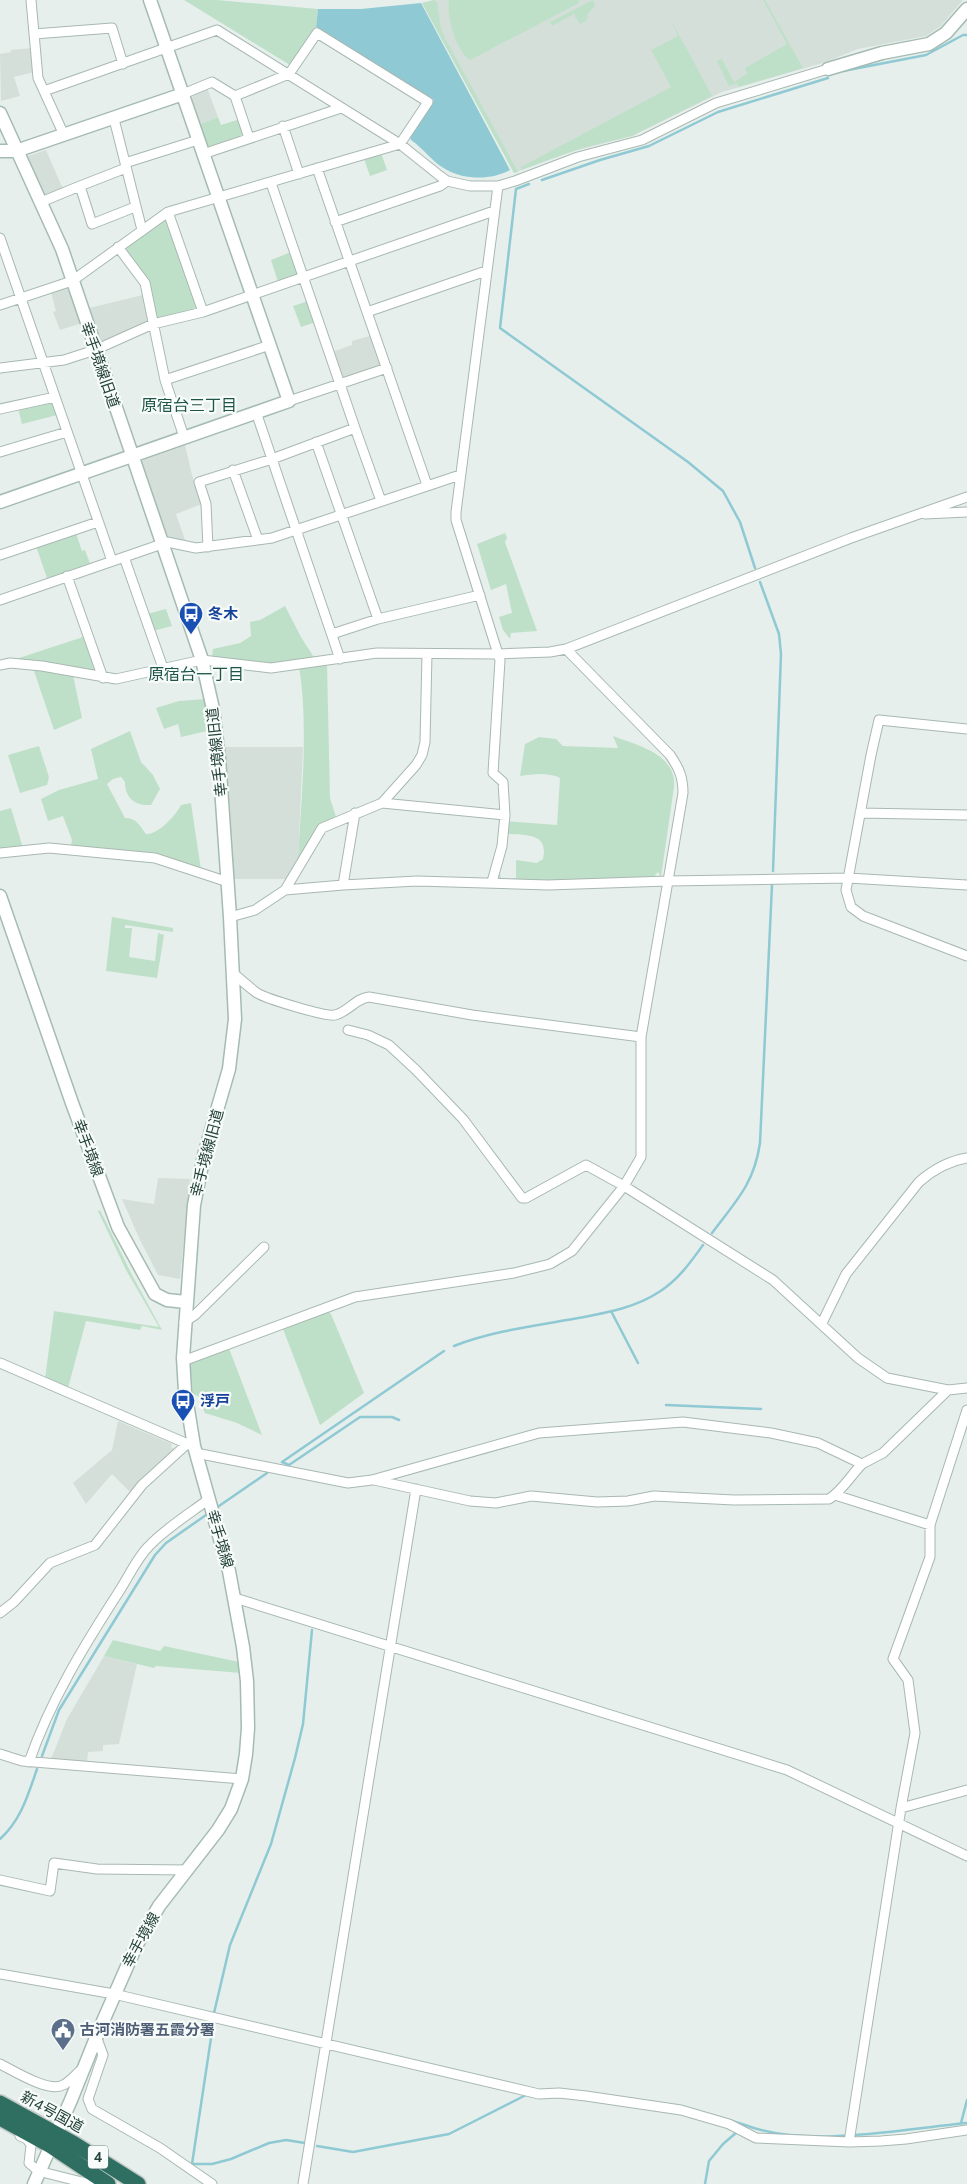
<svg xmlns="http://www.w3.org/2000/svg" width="967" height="2184" font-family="'Nunito Sans','Noto Sans JP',sans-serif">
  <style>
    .built { fill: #d4dfda }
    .green { fill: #bfe0c8 }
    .water { fill: #8ec9d4 }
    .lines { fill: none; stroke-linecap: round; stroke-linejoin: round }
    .stream { stroke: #8ec9d4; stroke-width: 2.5 }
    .street-casing { stroke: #a8b8b2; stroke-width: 11 }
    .secondary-casing { stroke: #a4bbb3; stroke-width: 15 }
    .highway-casing { stroke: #c2cac8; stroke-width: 18 }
    .street { stroke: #fff; stroke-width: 9 }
    .secondary { stroke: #fff; stroke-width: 12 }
    .highway { stroke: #2f6f62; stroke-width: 15 }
    .labels { text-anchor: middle; stroke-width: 4.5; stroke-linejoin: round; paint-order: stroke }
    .shield { fill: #f7fbf9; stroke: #637a73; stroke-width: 1 }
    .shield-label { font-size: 14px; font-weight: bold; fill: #24423a }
    .street-label { font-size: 15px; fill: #24423a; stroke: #f7fbf9 }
    .transit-label { font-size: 15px; font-weight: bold; fill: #164399; stroke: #f7fbf9; text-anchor: start }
    .service-label { font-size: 15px; font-weight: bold; fill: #4e5e75; stroke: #f7fbf9; text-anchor: start }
    .neighbourhood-label { font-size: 16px; fill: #1f5548; stroke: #f7fbf9 }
  </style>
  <rect width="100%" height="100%" fill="#e6efeb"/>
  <path class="built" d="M434 0H963L941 26 926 36 858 49 823 63 722 92 632 136 567 153 514 173 422 3Z
    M32 48 34 72 14 77 20 96 1 101 0 54 11 52V50Z
    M207 88 218 117 200 124 192 98 194 93Z
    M46 150 63 189 46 197 41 195 26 162 28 156Z
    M66 286 70 287 82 323 60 330 53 312 56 311 51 292Z
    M143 295 148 320 145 323 101 342 97 340 85 309Z
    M373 335 381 361 379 366 344 378 341 376 332 352 352 345V341Z
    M185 445 192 475 202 504 176 514 186 543 165 540 139 464 144 459Z
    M222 747H303L298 861 287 879H233Z
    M158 1178 190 1179 180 1279 158 1275 140 1240 122 1199 154 1204Z
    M118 1421 172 1444 171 1447 177 1451 132 1494 112 1474 86 1504 73 1483 112 1450Z
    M104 1656 137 1664 119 1744 103 1745V1751L88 1752 87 1762 51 1759 67 1719Z"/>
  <path class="green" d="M184 0H216L318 9 316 27 293 64 290 65Z
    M434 0 437 3 441 28 445 38 518 172 514 173 422 3Z
    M449 0H579V3L470 60C456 51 446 16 449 0Z
    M593 0 595 6 588 13 587 20 580 24 574 14 552 26 550 22Z
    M763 0H765L803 68 739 87 737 83 729 86 717 61 722 59 734 82 747 74 745 68 787 44Z
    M670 18 712 96 632 136 582 148 521 170V167L671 87 651 50 678 36Z
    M218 117 221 125 240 119 244 137 212 148 208 146 200 124Z
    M381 153 387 170 370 176 364 159Z
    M164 219 170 223 199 305 194 311 160 321 155 318 148 280 126 251 127 246Z
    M291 252 298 272 296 275 278 282 271 260Z
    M308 301 316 322 301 327 293 306Z
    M50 401 53 403 57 415 22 424 18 408Z
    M76 533 82 551 85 550 91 566 48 581 36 546Z
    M505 533 507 538 505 542 537 631 511 633 510 639 503 630 499 617 512 613 506 584 491 590 477 544Z
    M285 606 301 637 315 659 272 665 212 657 213 649 240 643 251 636 250 622 260 620Z
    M166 609 172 626 153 631 147 614Z
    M83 637 95 671 16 659Z
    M327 663 330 798 336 817C317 824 308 844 298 861 301 800 309 727 299 667Z
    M35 668 73 675 82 718 54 730 34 671Z
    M206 699 211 730 181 737 178 724 164 729 156 708 179 701Z
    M130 731 141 762 153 775 160 789 151 805C135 806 125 798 125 782L121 777 113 779 107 784 125 818C136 817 140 826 146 834 158 835 176 815 181 805L191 803 201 870 147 853 71 845 72 840 63 816 48 821 41 799 59 790 98 779 91 749Z
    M613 736C637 745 677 754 674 787L661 877 658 872 655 875 659 880 610 882 503 880 497 876 499 871 501 878 510 879 516 878V860L537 863 543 859C549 833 526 835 508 834L506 821 557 825 560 778C548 772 534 774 520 776L525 744 539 737 556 739 563 746 618 748Z
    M39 746 49 777 47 785 20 793 8 755Z
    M11 808 23 848 0 851V811Z
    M112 917 173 928V932L125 925V928H132L129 957 155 961 158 933 164 935 157 978 106 971Z
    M100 1210 132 1275 162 1330 142 1326 140 1330 86 1321 68 1388 45 1379 54 1311 159 1327 126 1270 98 1211Z
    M327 1310 331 1314 364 1393 320 1425 283 1329 271 1333Z
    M228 1347 230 1351 262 1435 237 1423 205 1413 202 1407 205 1399 193 1394 190 1363Z
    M113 1640 160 1651 164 1646 239 1662 241 1673 156 1666 154 1668 104 1656Z"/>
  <path class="water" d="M421 3 510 170C492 180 465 180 447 170 433 163 424 149 411 140L410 136 434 100 316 27 318 9H361Z"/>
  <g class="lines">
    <path class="stream" d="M843 71 926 55 963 35H967
      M542 180 600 160 649 146 718 112 828 78
      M529 184 516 189 500 328 688 462 723 491 740 522 755 568
      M760 582 779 634 781 654 773 871
      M712 1233C736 1201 754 1184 760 1143L772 885
      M611 1311 638 1363
      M454 1346C495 1330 541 1325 584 1317 610 1312 636 1307 659 1292 678 1280 690 1263 703 1245
      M666 1405 761 1409
      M282 1462 444 1351
      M282 1462 289 1465 360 1417H392L399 1420
      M219 1506 267 1473
      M42 1756 59 1710 155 1555 166 1543 206 1515
      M0 1839C21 1820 28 1795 37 1769
      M214 2013 230 1945 271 1844 295 1758 303 1724 312 1630
      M213 2025 192 2164H212L231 2159 269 2143 286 2140 305 2143
      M732 2121 745 2125
      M961 2123 967 2100
      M742 2128 745 2125C807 2149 901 2129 967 2123
      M317 2146 353 2152 449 2134 526 2095
      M705 2184 709 2161 723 2144 737 2132"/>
    <defs>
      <path id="street" d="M31 0 38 78 64 135
        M34 34 112 28 123 64
        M44 91 217 30 400 144 440 176 447 181 470 186H498L515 181 578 157 642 140 716 103 828 69
        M235 96 249 138
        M114 119 142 230
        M283 126 299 174
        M203 154 341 108
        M125 163 198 140
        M317 168 427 485
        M80 186 126 168
        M41 202 80 186 92 224 135 207
        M168 212 203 312
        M335 222 440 186 447 181
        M0 238 112 561
        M118 247 145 283 165 380 184 437
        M0 305 72 281 168 212 400 144 428 102 317 33 289 74 235 96 212 82 183 94
        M367 312 486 271
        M0 368 64 360 95 350 153 324 203 312 494 211
        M165 380 270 345
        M289 401 387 368
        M0 409 55 397
        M256 412 340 659
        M355 428 381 501
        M316 442 378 619
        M0 452 67 432
        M233 470 258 540
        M925 514 967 512
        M208 547 206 504 199 482 272 459 355 428 271 183
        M0 555 98 522
        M124 557 163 668
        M67 576 103 678
        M0 600 162 544 167 542 196 548 272 538 460 475
        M332 634 378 619 480 595
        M0 665 10 663 42 666 116 679 202 660 271 668 377 653 498 654 456 520V512L498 186
        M967 729 879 720 871 755 846 890 851 907 863 916 967 956
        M382 803 505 815 502 846 492 882
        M860 813 967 815
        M505 815 503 782 493 773 500 660 498 654 550 652 566 649 851 538 967 497
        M0 853 49 848 155 858 228 882
        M343 885 355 813
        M285 890 322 828 382 803 416 765 422 755 425 742 427 654
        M230 917 255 910 285 890 343 885 417 881 548 885 668 881 683 793C683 777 679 768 670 755L566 649
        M233 973C241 980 249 987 257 993 267 999 326 1017 335 1015 348 1012 356 998 369 997L472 1015 641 1037
        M348 1030 368 1035 389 1045 416 1070 463 1119 522 1198H526L586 1165 624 1186 773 1280 858 1358 887 1378 948 1390 967 1388
        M184 1322 195 1315 264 1247
        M822 1323 846 1274 919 1182C934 1169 948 1161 967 1158
        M183 1361 355 1297 514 1273 550 1264 572 1251 624 1186 641 1157V1037L668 881 848 878 967 885
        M0 1363 190 1445
        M196 1453 348 1483 372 1480 539 1433 683 1422 771 1433 818 1443 862 1464 883 1453 948 1390
        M374 1480 470 1501 496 1503 531 1496 597 1502 628 1501 654 1496 734 1500 829 1499C842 1491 851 1475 862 1464
        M835 1495 930 1525
        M235 1598 787 1770 967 1856
        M0 1613 14 1602 50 1563 95 1545 142 1485 187 1444
        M0 1754 22 1761 242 1779
        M29 1762C50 1701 85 1644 120 1590 129 1576 137 1558 149 1546 166 1528 189 1514 209 1499
        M901 1808 967 1790
        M0 1880 50 1891 54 1863 97 1869 187 1870
        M0 1974 114 1994 539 2094 559 2093 586 2096 681 2110 729 2124 756 2138 849 2142 881 2141 906 2139 967 2130
        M96 2036 103 2055 88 2099 92 2109 160 2148 212 2184
        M0 2064C14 2071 49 2093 63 2085 70 2082 76 2074 82 2069
        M20 2136 27 2139 31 2145 29 2163 38 2171 90 2184
        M849 2142 901 1808 915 1733 908 1680 893 1659 930 1557V1525L967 1410
        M303 2184 416 1489"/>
      <path id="secondary" d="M828 69 882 53 929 44 946 33 967 9
        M0 113 62 249 202 660 213 709 219 758 230 917 235 1019 229 1069 204 1155 194 1205 183 1358 185 1391 194 1446 229 1571 243 1647 247 1681 248 1728 246 1754 242 1779 231 1809 218 1830 159 1906 136 1946 100 2028 71 2100 34 2184
        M0 151H16L183 94
        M0 502 289 401 150 0
        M0 896 72 1103 118 1227 155 1294 167 1300 186 1302"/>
      <path id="highway" d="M0 2103 73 2143 138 2184
        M0 2118 51 2146 108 2184"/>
    </defs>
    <use href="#street" class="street-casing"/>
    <use href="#secondary" class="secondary-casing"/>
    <use href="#highway" class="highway-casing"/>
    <use href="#street" class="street"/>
    <use href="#secondary" class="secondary"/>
    <use href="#highway" class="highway"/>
  </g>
  <defs>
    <symbol id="bus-pin" viewBox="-11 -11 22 30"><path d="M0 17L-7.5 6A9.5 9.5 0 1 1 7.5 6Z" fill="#1a4fb4" stroke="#f7fbf9"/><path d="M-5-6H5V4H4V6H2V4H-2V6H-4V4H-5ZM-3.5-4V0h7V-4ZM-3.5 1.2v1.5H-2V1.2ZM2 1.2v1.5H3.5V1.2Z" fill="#fff"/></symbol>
    <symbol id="civic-pin" viewBox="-11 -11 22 30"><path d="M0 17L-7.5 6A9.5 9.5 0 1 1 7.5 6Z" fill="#5c6f8a" stroke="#f7fbf9"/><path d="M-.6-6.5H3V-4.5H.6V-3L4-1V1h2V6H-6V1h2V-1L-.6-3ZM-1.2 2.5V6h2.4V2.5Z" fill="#fff"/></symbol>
  </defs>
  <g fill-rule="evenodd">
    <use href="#bus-pin" x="177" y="600" width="28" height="38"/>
    <use href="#bus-pin" x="169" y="1387" width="28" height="38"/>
    <use href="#civic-pin" x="49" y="2016" width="28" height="38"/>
  </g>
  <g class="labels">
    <rect class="shield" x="88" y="2145.5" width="20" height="23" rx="4"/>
    <g class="shield-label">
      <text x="98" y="2162">4</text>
    </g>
    <g class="street-label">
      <text transform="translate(100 365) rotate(71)" y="5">幸手境線旧道</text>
      <text transform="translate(217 752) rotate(-96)" y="5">幸手境線旧道</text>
      <text transform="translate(88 1148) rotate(70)" y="5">幸手境線</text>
      <text transform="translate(207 1153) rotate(-75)" y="5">幸手境線旧道</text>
      <text transform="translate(220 1539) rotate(74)" y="5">幸手境線</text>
      <text transform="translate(141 1940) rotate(-61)" y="5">幸手境線</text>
      <text transform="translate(52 2112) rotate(29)" y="5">新4号国道</text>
    </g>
    <g class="transit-label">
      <text x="208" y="619">冬木</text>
      <text x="200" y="1406">浮戸</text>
    </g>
    <g class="service-label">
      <text x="80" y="2035">古河消防署五霞分署</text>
    </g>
    <g class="neighbourhood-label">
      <text x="189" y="411">原宿台三丁目</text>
      <text x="196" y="680">原宿台一丁目</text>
    </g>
  </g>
</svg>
